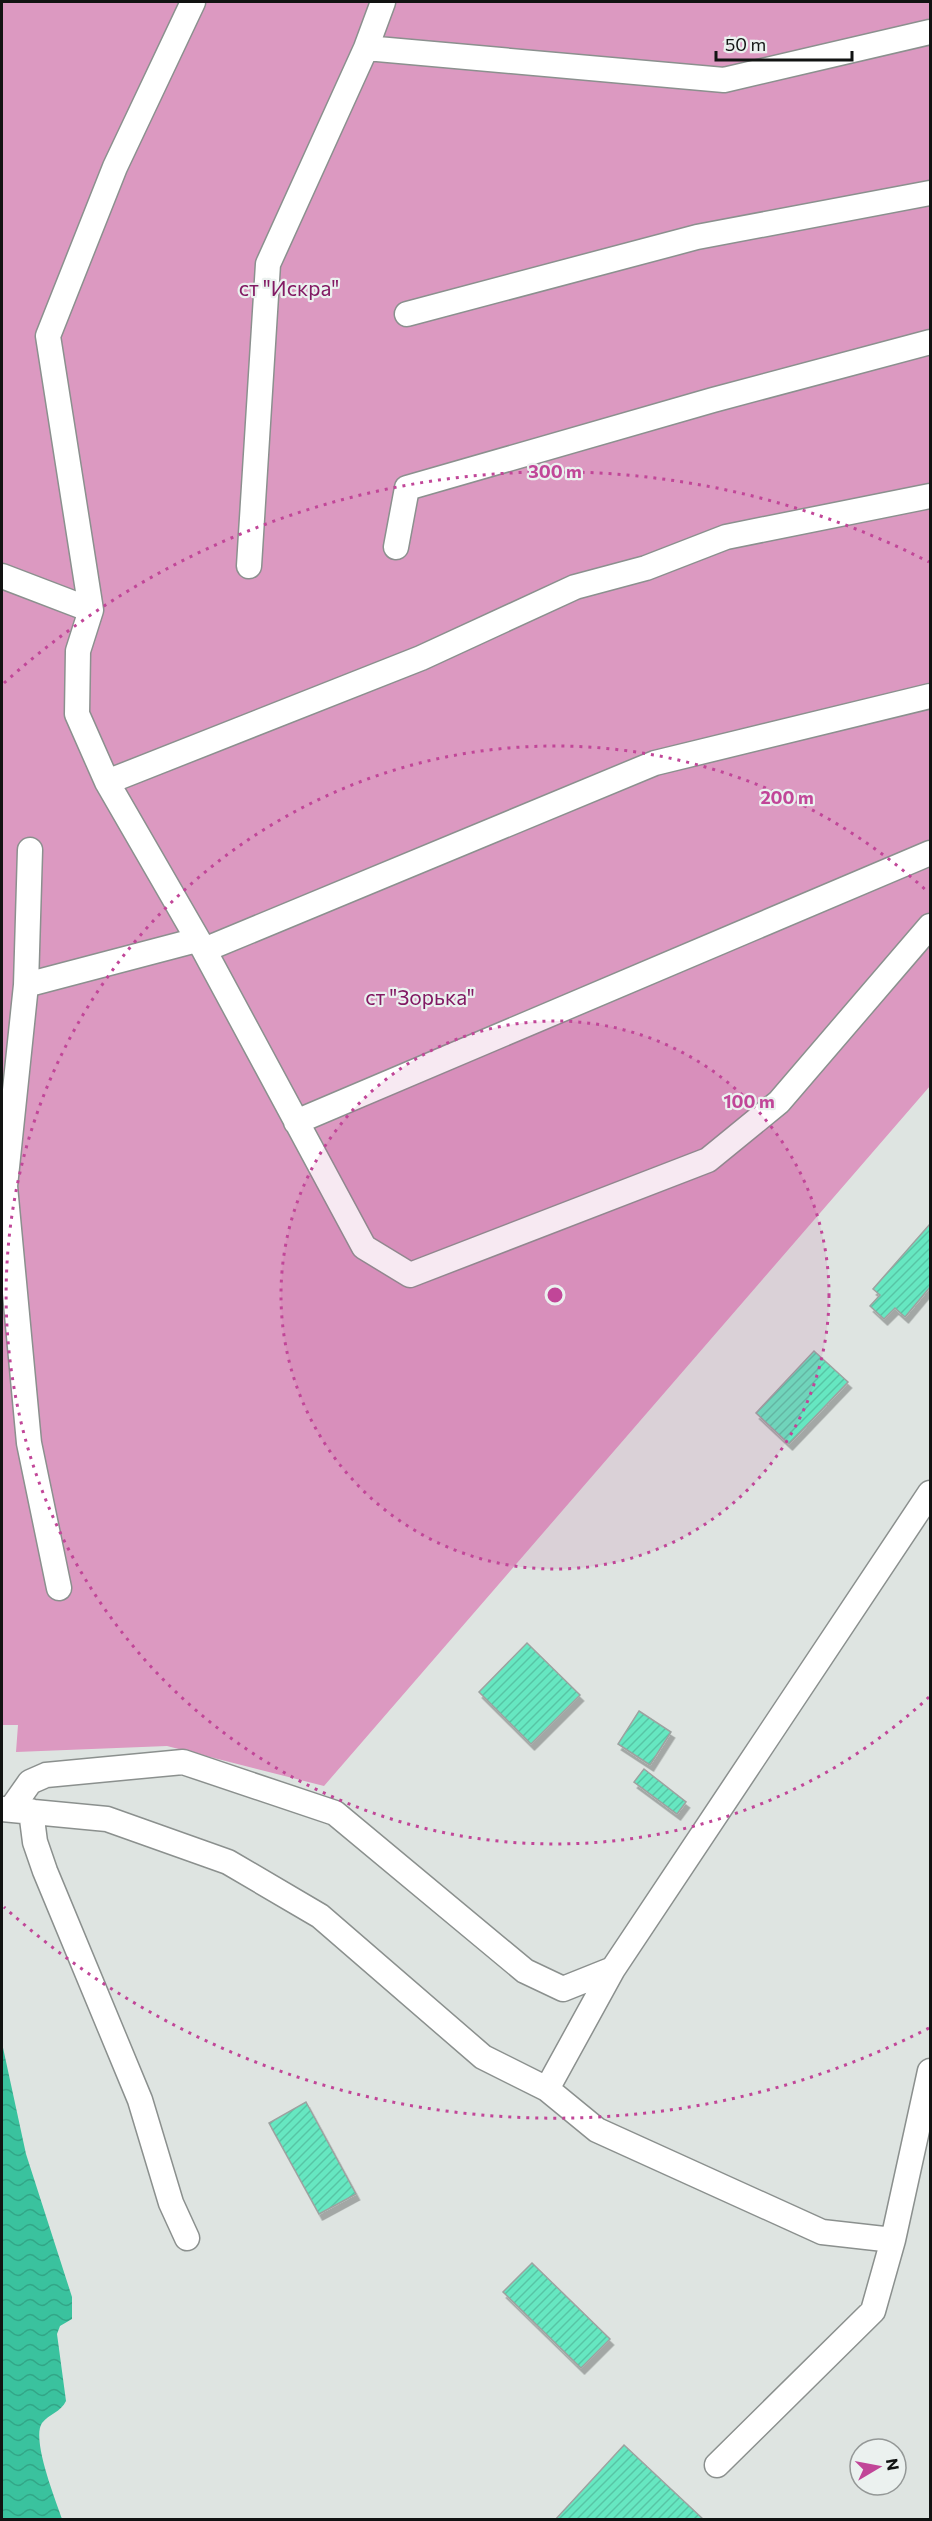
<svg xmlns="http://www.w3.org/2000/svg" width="932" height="2521" font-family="Commissioner,sans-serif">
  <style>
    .green { fill: #dc99c1 }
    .water { fill: url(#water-waves) }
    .building { fill: url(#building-hatch); stroke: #9da2a0; stroke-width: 1.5; filter: url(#shadow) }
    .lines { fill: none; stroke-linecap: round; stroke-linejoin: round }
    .minor-casing { stroke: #8b908e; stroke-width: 27 }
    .minor { stroke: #fff; stroke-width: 24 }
    .ring { fill: none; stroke: #c14698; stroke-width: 3; stroke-dasharray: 3 6 }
    .labels { text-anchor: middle; stroke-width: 4.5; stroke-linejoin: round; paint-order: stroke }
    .park-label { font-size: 21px; fill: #821963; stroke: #ebf1ef }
    .centre { fill: #c14698; stroke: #ebf1ef; stroke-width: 3 }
    .ring-label { font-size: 18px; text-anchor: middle; font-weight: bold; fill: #c14698; stroke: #ebf1ef; stroke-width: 4.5; stroke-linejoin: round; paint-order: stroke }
  </style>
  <defs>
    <pattern id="water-waves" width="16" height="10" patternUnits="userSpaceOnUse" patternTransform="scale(1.5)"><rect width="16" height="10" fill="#3ac29e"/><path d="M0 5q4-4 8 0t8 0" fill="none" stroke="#32a687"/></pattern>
    <pattern id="building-hatch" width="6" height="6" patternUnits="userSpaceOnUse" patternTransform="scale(1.5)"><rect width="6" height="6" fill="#66e7c1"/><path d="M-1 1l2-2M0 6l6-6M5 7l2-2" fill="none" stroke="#57c5a5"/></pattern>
    <filter id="shadow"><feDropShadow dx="3.5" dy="6" stdDeviation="0" flood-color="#0004"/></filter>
  </defs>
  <rect width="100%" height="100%" fill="#dee4e1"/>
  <path class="green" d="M2 2H930V1086L324 1786 167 1746 16 1752 18 1725H2Z"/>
  <path class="water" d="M2 2043 26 2154 72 2297V2319L60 2326 57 2334 66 2401C61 2412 49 2414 42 2423 31 2439 56 2501 62 2519H2Z"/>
  <path class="building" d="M930 1224V1287L905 1317 895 1308 884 1319 870 1306 880 1295 873 1289Z
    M814 1351 848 1382 789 1444 756 1413Z
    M527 1643 580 1695 531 1744 479 1692Z
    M639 1711 671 1732 650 1765 618 1744Z
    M644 1769 686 1802 677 1814 634 1782Z
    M306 2102 356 2194 319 2214 269 2123Z
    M532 2263 610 2339 581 2368 503 2292Z
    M624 2445 704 2520H555Z"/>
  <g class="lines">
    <defs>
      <path id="minor" d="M193 2 115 167 48 336 91 610 78 651 77 714 107 782 204 950 364 1247 410 1275 708 1160 779 1102 930 926
        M366 48 724 80 930 32
        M407 314 697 237 930 193
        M396 547 407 488 713 400 930 342
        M249 566 268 264 366 48 383 2
        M2 576 91 610
        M107 782 421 658 575 587 646 568 726 537 930 496
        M204 950 655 763 930 696
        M26 985 30 850
        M296 1122 930 853
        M59 1588 29 1443 5 1186 26 985 197 940
        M2 1809 107 1819 228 1862 320 1916 483 2057 547 2089 597 2130 822 2232 893 2240
        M11 1809 30 1782 46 1775 183 1762 335 1813 525 1971 563 1989 613 1969
        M31 1811 35 1842 45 1871 140 2100 171 2203 187 2238
        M547 2089 613 1969 930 1493
        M717 2465 873 2311 893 2240 930 2071"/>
    </defs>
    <use href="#minor" class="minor-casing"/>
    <use href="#minor" class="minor"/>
  </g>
  <circle cx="555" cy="1295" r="274" fill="#c14698" fill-opacity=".12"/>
  <g class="ring">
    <circle cx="555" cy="1295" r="274"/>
    <path d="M929 1697A549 549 0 1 1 929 893"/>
    <path d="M929 2028A823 823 0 0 1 4 1907M4 683A823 823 0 0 1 929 562"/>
  </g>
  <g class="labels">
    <g class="park-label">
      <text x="289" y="296">ст "Искра"</text>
      <text x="420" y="1005">ст "Зорька"</text>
    </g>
  </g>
  <circle cx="555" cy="1295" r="9" class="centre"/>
  <g class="ring-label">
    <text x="555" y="478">300 m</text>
    <text x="787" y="804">200 m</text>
    <text x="749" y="1108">100 m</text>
  </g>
  <rect width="932" height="2521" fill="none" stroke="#111312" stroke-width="6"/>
  <g transform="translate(878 2467) rotate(80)"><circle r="28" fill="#ebf1ef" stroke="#949897" stroke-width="1.5"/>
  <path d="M0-4.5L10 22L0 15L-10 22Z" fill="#c14698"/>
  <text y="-9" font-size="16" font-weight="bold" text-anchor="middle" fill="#111312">N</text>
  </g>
  <path d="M716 51v9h136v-9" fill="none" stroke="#111312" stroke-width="3"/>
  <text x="725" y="51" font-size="18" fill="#111312" stroke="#ebf1ef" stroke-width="4.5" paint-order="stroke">50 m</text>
</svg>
